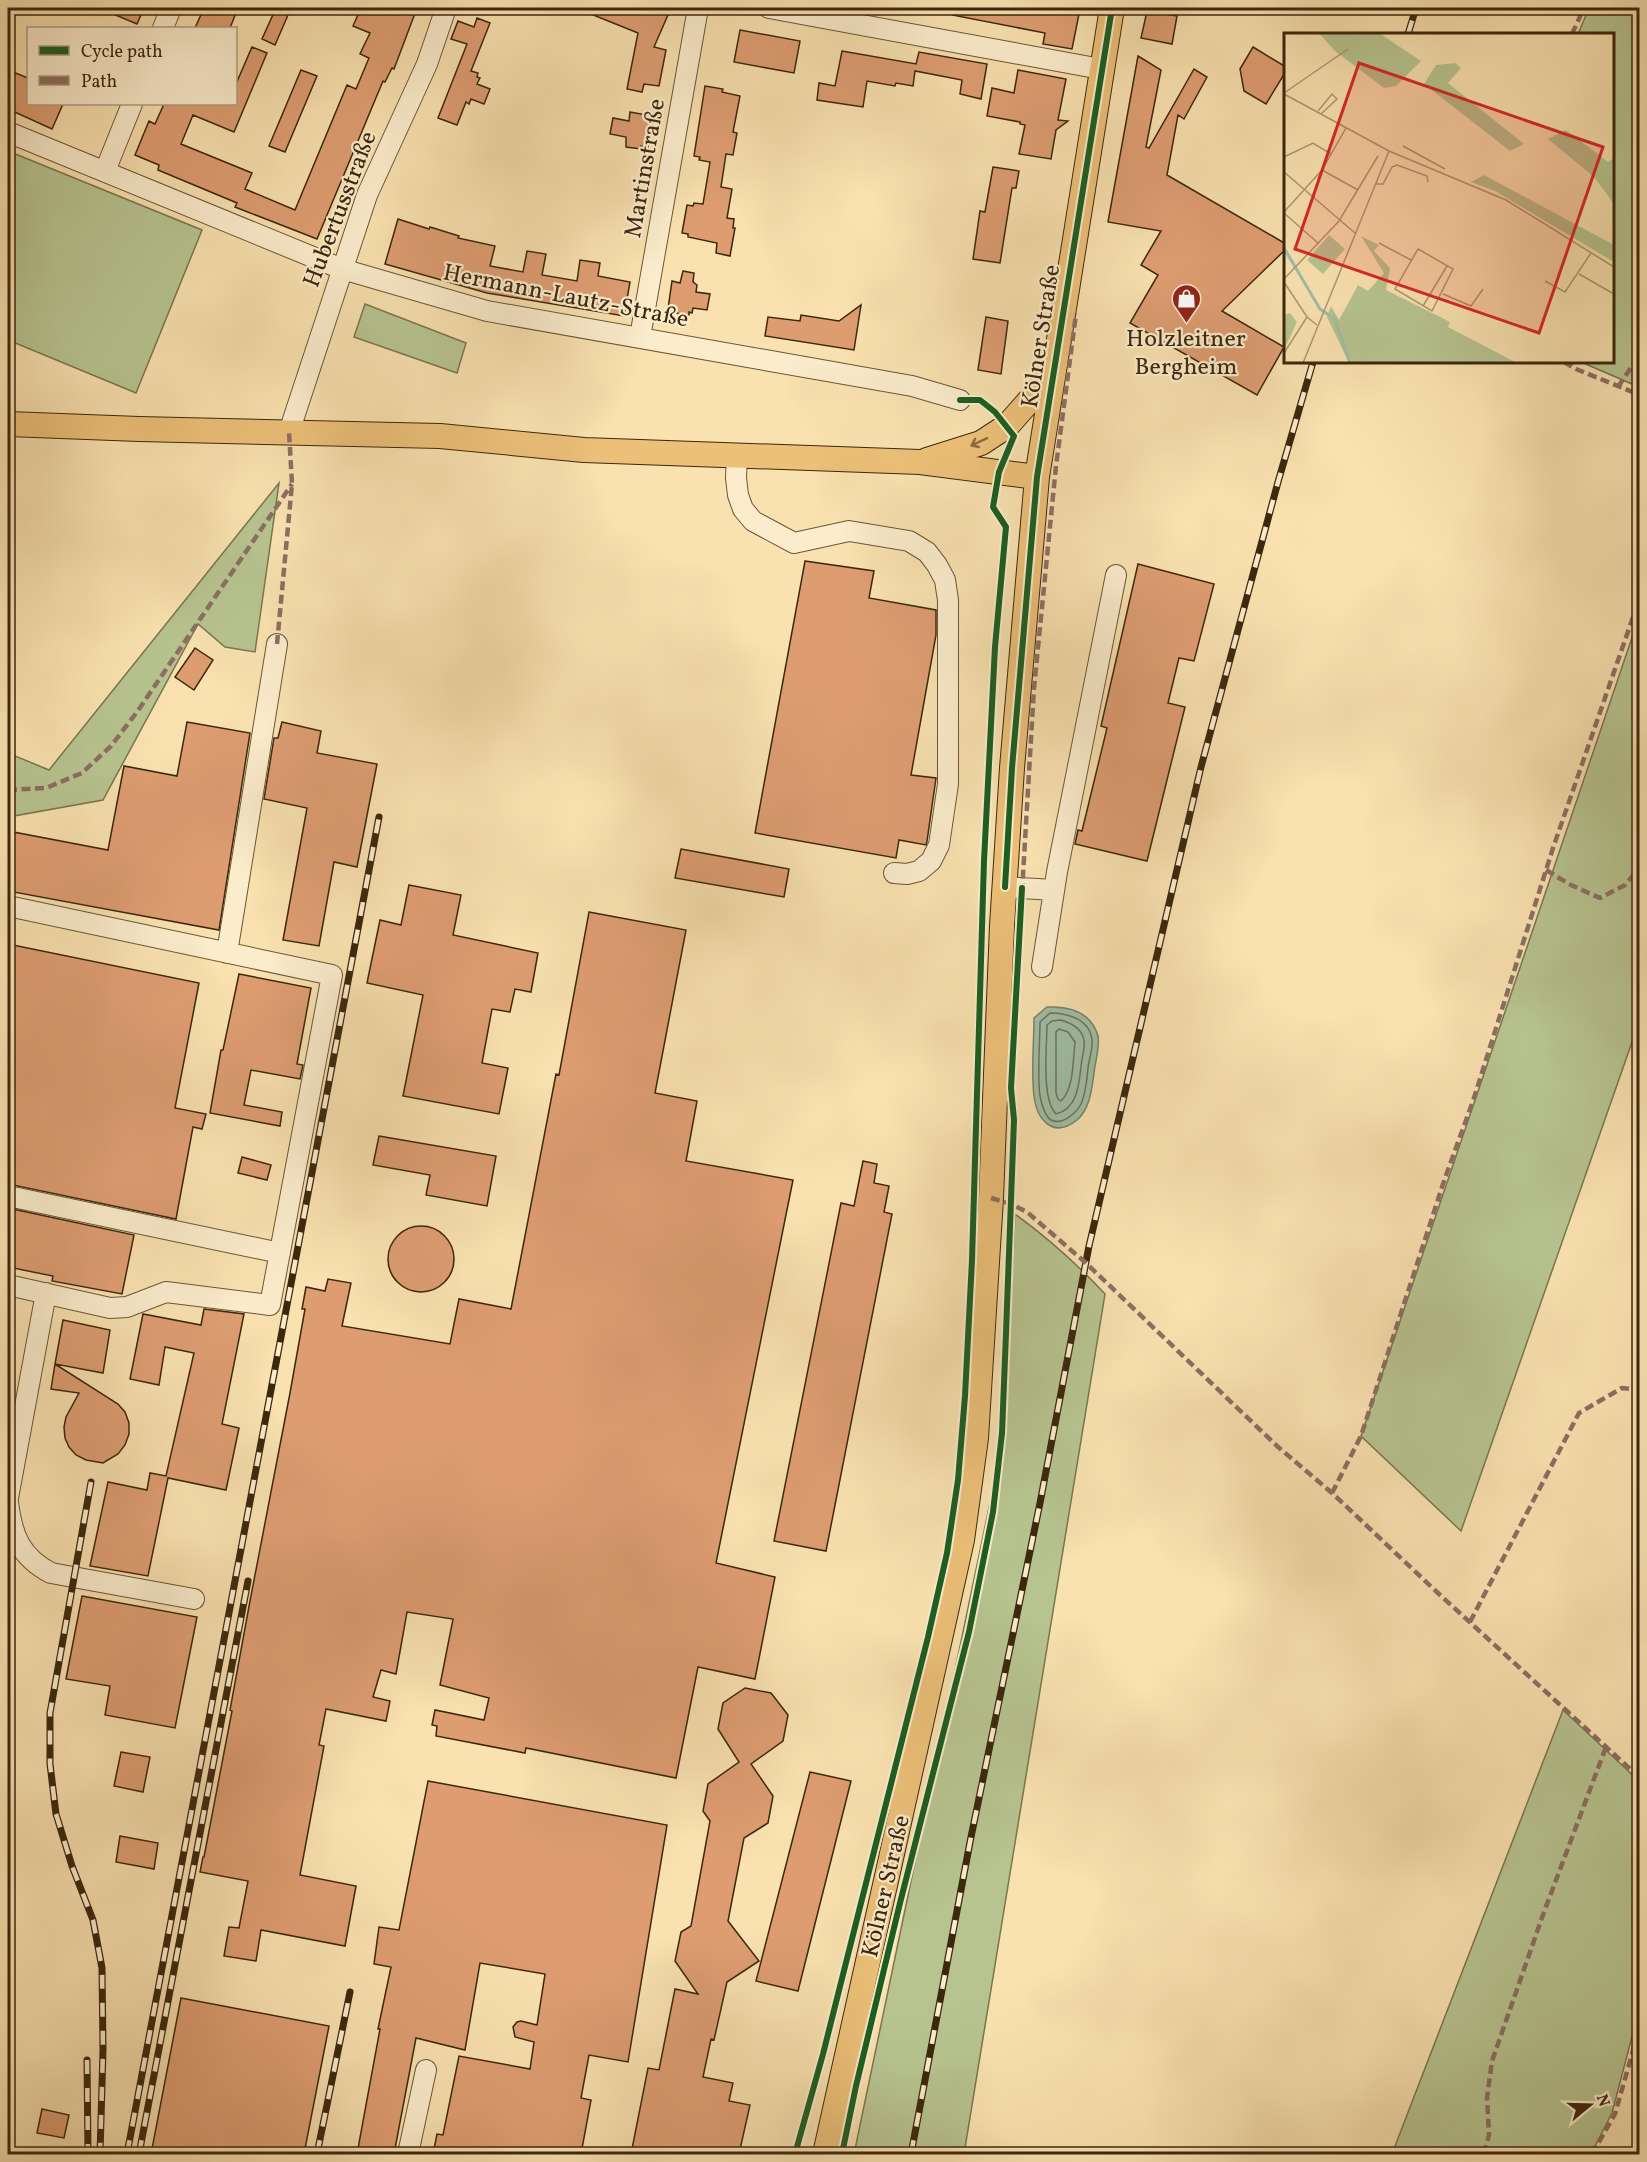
<svg xmlns="http://www.w3.org/2000/svg" width="1647" height="2162" font-family="Vollkorn,serif">
  <style>
    .green { fill: #b7c490; stroke: #7a764e; stroke-width: 1.5 }
    .water { fill: #9fbea6; stroke: #778269; stroke-width: 1.5 }
    .lines { fill: none; stroke-linecap: round; stroke-linejoin: round }
    .shore { stroke: #6e725a; stroke-width: 1.5 }
    .building { fill: #dd9d71; stroke: #3c270d; stroke-width: 1.5 }
    .minor-casing { stroke: #6b5636; stroke-width: 22 }
    .major-casing { stroke: #3c270d; stroke-width: 26 }
    .minor { stroke: #fbeccc; stroke-width: 20 }
    .major { stroke: #ecc078; stroke-width: 24 }
    .rail-casing { stroke: #3c270d; stroke-width: 7 }
    .rail { stroke: #fbeccc; stroke-width: 4.5; stroke-dasharray: 14; stroke-linecap: butt }
    .quiet { stroke: #8d6e63; stroke-width: 4.5; stroke-dasharray: 9 4.5; stroke-linecap: butt }
    .cycleway-casing { stroke: #fbeccc; stroke-width: 10 }
    .cycleway { stroke: #1b5e20; stroke-width: 6 }
    .oneway { stroke: #8b6c3d }
    .labels { text-anchor: middle; stroke-width: 4.5; stroke-linejoin: round; paint-order: stroke }
    .street-label { font-size: 24px; fill: #3c270d; stroke: #fbeccc }
    .poi-label { font-size: 24px; fill: #3c270d; stroke: #fbeccc }
    .inset-river { fill: none; stroke: #9fbea6; stroke-width: 3 }
    .inset-road { fill: none; stroke: #ad976f; stroke-width: 1.5 }
    .view { fill: #d62828; fill-opacity: 0.15; stroke: #d62828; stroke-width: 3 }
    .inset-edge { fill: none; stroke: #3c270d; stroke-width: 3 }
  </style>
  <rect width="100%" height="100%" fill="#f9e1b0"/>
  <filter id="stains"><feTurbulence type="fractalNoise" baseFrequency=".00333" numOctaves="4"/><feColorMatrix values="0 0 0 0 .2 0 0 0 0 .09 0 0 0 0 .02 0 0 0 .5 -.17"/></filter>
  <radialGradient id="worn" r=".72"><stop offset=".6" stop-color="#630" stop-opacity="0"/><stop offset="1" stop-color="#630" stop-opacity=".3"/></radialGradient>
  <path class="green" d="M1589 8H1639V387L1581 362H1612V34H1578Z
    M8 151 202 230 136 393 8 340Z
    M365 304 466 343 457 373 354 337Z
    M279 483 255 652 225 647 198 624 103 800 8 817V753L49 770Z
    M1639 617V1022L1461 1531 1361 1436Z
    M1015 1214C1048 1238 1077 1264 1105 1294L964 2154H854L1005 1431Z
    M1563 1710 1639 1781V2010L1612 2113 1591 2154H1392Z"/>
  <path class="water" d="M1047 1007C1069 1006 1091 1012 1098 1036 1100 1046 1095 1063 1094 1073 1092 1088 1090 1109 1077 1120 1053 1139 1037 1120 1034 1096 1031 1072 1034 1042 1034 1018Z"/>
  <g class="lines">
    <path class="shore" d="M1050 1013C1067 1013 1090 1019 1092 1040 1093 1049 1089 1059 1088 1068 1087 1079 1086 1093 1081 1104 1076 1113 1062 1126 1051 1120 1045 1117 1041 1102 1040 1096 1037 1075 1040 1044 1040 1022Z
      M1061 1020C1071 1023 1082 1028 1084 1040 1085 1046 1083 1054 1082 1059 1079 1079 1080 1108 1056 1114 1041 1099 1047 1046 1047 1025L1052 1021Z
      M1059 1029 1068 1032 1075 1042C1073 1059 1074 1089 1061 1101L1058 1099 1056 1093V1032Z"/>
  </g>
  <path class="building" d="M99 8H144L137 24Z
    M204 8H238L230 28H195Z
    M276 8H291L275 45 262 39Z
    M361 8H417L394 69 392 68 385 82 383 81 317 239 235 207 237 203 158 170 159 165 135 155 149 121 155 124 164 104H236V84L252 47 267 53 234 132 193 115 181 144 252 173 245 189 295 210 347 85 356 89 369 58 360 54 370 33 353 26Z
    M576 8H671L654 47 666 50 659 86 644 84 642 92 627 89 638 33Z
    M952 8H1044L1079 14 1072 49 1043 44 1045 33 952 15Z
    M1147 11 1177 16 1172 44 1141 38Z
    M477 18 490 23 471 71 478 73 477 77 480 78 477 84 490 89 484 104 471 99 469 104 466 102 457 125 438 118 467 44 451 39 458 21 474 27Z
    M740 30 800 41 794 73 734 62Z
    M1253 47 1286 67V71L1266 104 1244 91 1240 69Z
    M842 51 916 64 919 52 987 64 981 99 960 94 962 80 915 71 913 86 896 83 895 86 867 81 863 107 817 100 819 83 835 86Z
    M1138 56 1161 70 1146 147 1149 148 1194 69 1207 77 1184 119 1178 115 1167 175 1286 244V249L1222 311 1284 347 1257 395 1130 323 1158 275 1141 265 1161 231 1108 222Z
    M8 70 28 78V104H63L52 129 8 109Z
    M301 70 317 76 285 152 269 146Z
    M1018 70 1066 79 1058 120 1068 121 1056 130 1051 159 1019 154 1025 125 1020 124V122L987 116 992 88 1014 93Z
    M705 86 723 89 722 92 740 96 733 132 737 133 733 155 726 154 721 187 732 189 727 218 734 219 733 228H735L730 256 716 253 717 243 688 237V234L682 233 687 205 693 206 694 203 703 204 710 162 699 160 700 157 694 156Z
    M630 112 647 115 646 119 652 120 648 147 641 146V149L626 147V137L610 134 613 118 629 121Z
    M993 167 1019 171 1016 188H1012L1000 263 973 259 980 211 985 212Z
    M398 219 429 229 430 227 459 236 458 238 495 246 490 266 523 272 527 251 546 254 542 275 577 281 580 260 600 263 598 276 630 282 624 316 487 293 385 264Z
    M683 271 694 273 693 282 697 285 696 292 710 294 707 310 693 308 692 313 689 312V315L675 313V310L668 309 672 281 680 283Z
    M861 305 854 350 765 336 768 317 800 321 801 315 839 321Z
    M986 317 1008 321 1001 374 978 370Z
    M805 561 874 571 869 598 936 610V635L911 775 936 778 927 841 926 845 899 840 896 858 755 833Z
    M1138 564 1214 584 1194 661 1179 658 1168 703 1185 707 1147 861 1075 844 1078 830 1082 831 1107 728 1101 726Z
    M195 648 213 660 194 690 175 677Z
    M187 722 250 733 219 930 8 891V831L108 850 124 766 177 776Z
    M282 722 321 731 317 753 377 764 357 867 334 862 319 946 283 940 307 808 264 799 274 738H278Z
    M681 849 789 869 784 897 675 878Z
    M409 885 461 895 453 935 538 953 531 992 515 989 510 1012 492 1009 482 1063 508 1068 499 1114 403 1096 423 995 367 983 380 920 401 925Z
    M589 912 686 930 655 1093 697 1101 686 1161 793 1180 716 1563 775 1577 755 1679 698 1667 676 1778 526 1748 525 1753 436 1736 437 1726 432 1725 435 1710 484 1720 489 1698 440 1685 453 1619 407 1612 396 1674 381 1670 373 1697 390 1701 386 1721 326 1709 319 1745 324 1746 300 1875 356 1886 345 1946 261 1930 256 1961 224 1956 229 1927 239 1928 248 1881 200 1872 203 1857H204L232 1711 230 1710 250 1601 290 1393 305 1309H302L306 1287 325 1291 328 1279 351 1283 342 1326 450 1344 459 1299 511 1309 556 1074 559 1075Z
    M8 944 199 983 175 1108 206 1114 202 1129 193 1127 176 1219 8 1184Z
    M239 974 311 988 297 1064 303 1065 300 1079 251 1070 244 1105 282 1112 280 1126 210 1113 221 1050H223Z
    M379 1136 496 1156 487 1206 426 1195 430 1175 373 1165Z
    M242 1157 271 1165 267 1180 238 1173Z
    M863 1161 877 1164 874 1183 889 1186 884 1212 892 1214 826 1551 774 1541 841 1203 854 1206Z
    M8 1208 134 1235 122 1294 52 1281 53 1276 8 1267Z
    M388 1259a33 33 0 1 1 66 0a33 33 0 1 1-66 0Z
    M204 1309 244 1314 222 1424 239 1428 226 1490 168 1478 148 1576 90 1566 108 1482 147 1490 150 1473 166 1476 194 1353 165 1347 159 1385 130 1379 143 1314 201 1325Z
    M63 1320 110 1330 103 1373 55 1364Z
    M55 1364 118 1404 125 1412 129 1423V1434L125 1445 118 1454 103 1463 86 1460 76 1455 69 1447 65 1438 64 1427 66 1417 79 1393 51 1389Z
    M82 1596 197 1617 175 1728 105 1715 110 1686 66 1679Z
    M745 1688 771 1693 788 1715 783 1741 751 1764 773 1796 768 1823 744 1838 728 1921 759 1961 727 1982 714 2040 711 2039 703 2077 733 2083 729 2101 750 2105 739 2154H659L632 2149 648 2068 659 2070 675 1989 698 1994 675 1961 681 1932 691 1926 710 1821 703 1811 708 1784 739 1762 718 1729 723 1703Z
    M121 1752 150 1757 143 1792 114 1786Z
    M810 1772 851 1781 798 1991 756 1981Z
    M428 1781 667 1825 628 2062 589 2055 581 2098 591 2100 581 2154H433L437 2134 443 2135 459 2056 530 2069 534 2042 515 2037 513 2027 517 2022 521 2021 537 2025 545 1974 480 1963 465 2050 416 2038 394 2154H357L380 2029H378L391 1967 374 1964 379 1927 399 1930Z
    M120 1836 158 1843 154 1869 116 1862Z
    M181 1998 329 2026 304 2154H151Z
    M42 2109 69 2115 64 2138 37 2133Z"/>
  <g class="lines">
    <defs>
      <path id="minor" d="M769 8 1101 69
        M163 28 171 8
        M8 132 342 269 487 311 912 386 960 400
        M105 171 132 104
        M640 337 698 8
        M289 432 367 195 427 64 446 8
        M737 455 736 478 738 495 743 509 753 521 794 543 849 531 909 541 927 552 937 565 945 580 948 600V784L939 845 931 861 919 871 907 874 894 873
        M1005 887 1054 890
        M8 906 332 975 270 1305 166 1292 127 1307 110 1308 8 1285
        M227 953 277 644
        M1042 967 1057 872 1116 575
        M8 1196 280 1253
        M8 1498 46 1293
        M8 1502C12 1535 20 1557 51 1573L194 1599
        M408 2154 426 2070"/>
      <path id="major" d="M8 424 139 429 440 436 584 450 920 462 1037 477
        M927 460 981 443 1007 426 1052 375
        M825 2154 962 1540 976 1438 991 1198 1002 926 1012 768 1037 477 1112 8"/>
    </defs>
    <use href="#minor" class="minor-casing"/>
    <use href="#major" class="major-casing"/>
    <use href="#minor" class="minor"/>
    <use href="#major" class="major"/>
    <defs>
      <path id="rail" d="M1408 34 1416 8
        M91 1482 50 1713V1764L56 1814 72 1866 93 1920 102 1968 103 2050 100 2154
        M87 2060 88 2154
        M127 2154 379 817
        M139 2154 248 1581
        M317 2154 350 1992
        M911 2154 971 1837 1040 1503 1089 1246 1201 767 1278 482 1313 362"/>
    </defs>
    <use href="#rail" class="rail-casing"/>
    <use href="#rail" class="rail"/>
    <path class="quiet" d="M1572 34 1584 8
      M1564 362 1576 369 1640 395
      M1618 387 1640 354
      M277 644 292 484 289 432
      M8 790 46 788 82 773 111 746 137 712 292 484
      M1546 870 1571 885 1600 898 1625 885 1640 867
      M1022 892 1034 688 1056 466 1076 314
      M991 1198 1011 1204 1027 1212 1086 1263 1277 1446 1332 1493 1439 1594 1640 1778
      M1332 1493 1361 1436 1445 1178 1473 1101 1553 848 1640 597
      M1470 1622 1579 1413 1622 1388 1640 1390
      M1484 2154 1489 2135 1487 2098 1492 2061 1544 1912 1606 1747
      M1592 2154 1615 2114 1640 2026"/>
    <defs>
      <path id="cycleway" d="M1005 887 1012 768 1037 477 1112 8
        M795 2154 823 2054 928 1637 947 1553 958 1480 965 1396 972 1260 984 861 995 647 1006 527 993 507 999 472 1014 436 995 412 980 400H960
        M842 2154 856 2086 900 1903 969 1632 993 1512 1002 1433 1006 1333 1014 1120 1011 1088 1022 888"/>
    </defs>
    <use href="#cycleway" class="cycleway-casing"/>
    <use href="#cycleway" class="cycleway"/>
  </g>
  <defs><path id="oneway-shaft" d="M-6 0H5M1.5-3L5.5 0L1.5 3" fill="none" stroke-width="1.6" stroke-linecap="round" stroke-linejoin="round" transform="scale(1.5)"/></defs>
  <use class="oneway" href="#oneway-shaft" transform="translate(979 442) rotate(155)"/>
  <defs>
    <symbol id="shop-pin" viewBox="-11 -11 22 30"><path d="M0 17L-7.5 6A9.5 9.5 0 1 1 7.5 6Z" fill="#8f2418" stroke="#fbeccc"/><path d="M-5-2.5h2.3a2.7 3.5 0 0 1 5.4 0H5L5.5 6h-11ZM-1.5-2.5h3a1.5 2.3 0 0 0-3 0Z" fill="#fff"/></symbol>
  </defs>
  <g fill-rule="evenodd">
    <use href="#shop-pin" x="1170" y="282" width="33" height="45"/>
  </g>
  <g class="labels">
    <g class="street-label">
      <text transform="translate(644 168) rotate(-80)" y="8">Martinstraße</text>
      <text transform="translate(339 209) rotate(-69)" y="8">Hubertusstraße</text>
      <text transform="translate(566 295) rotate(11)" y="8">Hermann-Lautz-Straße</text>
      <text transform="translate(1040 336) rotate(-81)" y="8">Kölner Straße</text>
      <text transform="translate(885 1886) rotate(-77)" y="8">Kölner Straße</text>
    </g>
    <g class="poi-label">
      <text x="1186" y="346">Holzleitner<tspan x="1186" dy="28">Bergheim</tspan></text>
    </g>
  </g>
  <g transform="translate(1284 33)">
    <rect width="330" height="330" fill="#f9e1b0"/>
    <path d="M35 0H95L137 28 112 53 100 55 51 18ZM171 30 177 35 164 50 240 111 226 118 140 51 152 32ZM282 97 324 129 330 125V171L310 144 264 106ZM200 142 330 212V229L211 158 187 149ZM45 202 61 216 39 241 23 227ZM77 203 95 212 90 218 106 235 102 257 166 289 164 294 233 330H65L43 284 47 273 55 287 74 252 84 258 100 240ZM6 280 13 289 0 317V282Z" fill="#b7c490"/>
    <path class="inset-river" d="M0 215 36 276 51 286 66 330"/>
    <path class="inset-road" d="M0 60 64 16M0 61 105 118 222 167 330 234M34 78 48 61 53 66 37 81M119 113 161 136M0 124 29 110 47 121M38 137 74 157M0 139 71 200M91 151H99L108 134 113 132 143 143 144 149M0 179 38 137 62 95M0 180 35 211M95 210 127 227M134 216 169 236 148 278 111 256ZM295 241 330 261M0 246 55 188 94 123M261 248 281 259 307 220M0 249 23 284 33 292M159 261 187 273 199 256M139 273 163 233M0 320 23 284M19 330 105 118"/>
    <path class="view" d="M75 30 319 114 255 300 11 216Z"/>
    <rect width="330" height="330" class="inset-edge"/>
  </g>
  <rect width="1647" height="2162" fill="none" stroke="#f9e1b0" stroke-width="30"/>
  <rect x="9" y="9" width="1629" height="2144" fill="none" stroke="#3c270d" stroke-width="3"/>
  <rect x="15" y="15" width="1617" height="2132" fill="none" stroke="#3c270d" stroke-width="1.5"/>
  <rect x="27" y="27" width="210" height="78" fill="#fbeccc" stroke="#af9d80" stroke-width="1.5"/>
  <rect x="39" y="46" width="30" height="9" fill="#1b5e20" stroke="#af9d80" stroke-width="1.5"/>
  <text x="81" y="57" font-size="18" fill="#3c270d">Cycle path</text>
  <rect x="39" y="76" width="30" height="9" fill="#8d6e63" stroke="#af9d80" stroke-width="1.5"/>
  <text x="81" y="87" font-size="18" fill="#3c270d">Path</text>
  <g transform="translate(1590 2105) rotate(71)" stroke="#fbeccc" stroke-width="4.5" paint-order="stroke">
  <path d="M0-4.5L10 22L0 15L-10 22Z" fill="#3c270d"/>
  <text y="-9" font-size="16" font-weight="bold" text-anchor="middle" fill="#3c270d">N</text>
  </g>
  <rect width="100%" height="100%" filter="url(#stains)"/>
  <rect width="100%" height="100%" fill="url(#worn)"/>
</svg>
